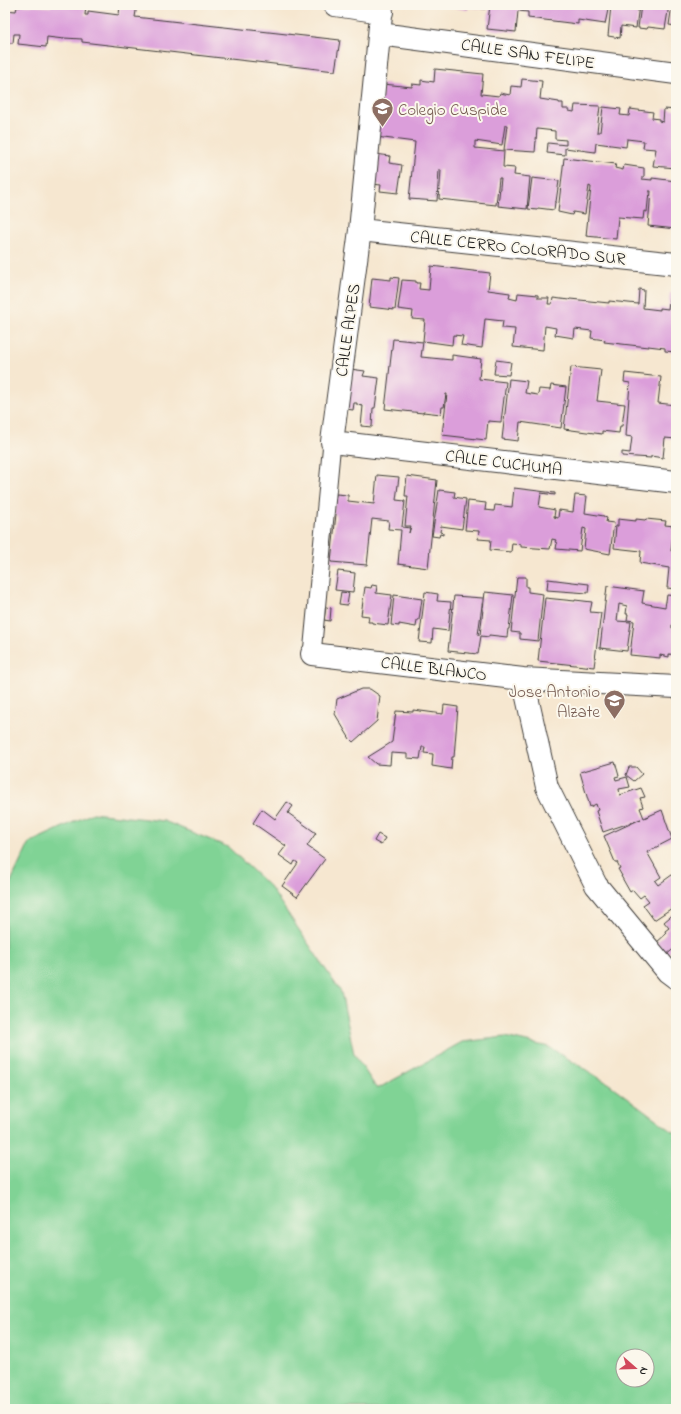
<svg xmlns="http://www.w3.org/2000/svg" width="681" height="1414" font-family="'Indie Flower',sans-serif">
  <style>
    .green { fill: #80d395; stroke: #4e7858; fill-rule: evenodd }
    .building { fill: #db9eda }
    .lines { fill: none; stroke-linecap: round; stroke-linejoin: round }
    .pedestrian-casing { stroke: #3d3a37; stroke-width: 19 }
    .minor-casing { stroke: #3d3a37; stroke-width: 24 }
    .pedestrian { stroke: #fff; stroke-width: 17 }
    .minor { stroke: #fff; stroke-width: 22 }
    .labels { text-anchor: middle; stroke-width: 4; stroke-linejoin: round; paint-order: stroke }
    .street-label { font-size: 17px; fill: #1c1c1c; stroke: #fbf7ec }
    .education-label { font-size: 17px; fill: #785e54; stroke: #fbf7ec; text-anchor: start }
  </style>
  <rect width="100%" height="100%" fill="#fbf7ec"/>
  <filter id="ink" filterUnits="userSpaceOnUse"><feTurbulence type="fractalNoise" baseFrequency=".025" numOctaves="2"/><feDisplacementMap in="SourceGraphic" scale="8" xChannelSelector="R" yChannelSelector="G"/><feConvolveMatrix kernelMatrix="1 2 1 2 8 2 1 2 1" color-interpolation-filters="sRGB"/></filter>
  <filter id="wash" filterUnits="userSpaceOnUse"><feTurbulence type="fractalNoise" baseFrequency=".012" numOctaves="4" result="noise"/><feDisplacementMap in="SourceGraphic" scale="16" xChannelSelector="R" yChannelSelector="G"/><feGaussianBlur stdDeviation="0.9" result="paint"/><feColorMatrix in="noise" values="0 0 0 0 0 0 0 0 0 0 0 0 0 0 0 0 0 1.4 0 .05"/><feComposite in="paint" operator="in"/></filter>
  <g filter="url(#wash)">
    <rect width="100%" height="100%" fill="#f6e7d0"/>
    <path class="green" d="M93 813 164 821 228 847 270 887 341 992 354 1054 377 1089 462 1042 505 1037 549 1047 609 1084 676 1134V1409H5V894L29 843ZM623 1356H647V1380H623Z"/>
    <g id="blocks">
      <path class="building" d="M20 5 51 7V5H86L85 15H88V11L119 15 120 5H137L135 17 340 40 335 71 82 42V39L64 38V39L47 37 46 47 18 44 19 34H14L13 43H5V10L16 11 17 7H20Z
        M440 5H486L485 9 468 7V10Z
        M490 5H609L605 24 578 20V24L528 18V12L518 11 516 32 487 29Z
        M611 5H639L636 28 621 26 620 38 608 36Z
        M641 5H669L665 29 648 27 647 29 638 28Z
        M672 5H676V26L669 25Z
        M435 69 483 74 481 94 499 96 500 93 510 95 511 86 521 87 522 79 542 81 540 99 559 102V103H563V109H569V111L574 112 575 105 600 106 597 132H600L603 107 621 109 620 115 629 116 630 109 653 112 652 118 659 119V121L663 122 664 109 676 110V168L653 166 656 149 643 148 644 141 627 139 626 147 596 143 595 152 565 148V155L547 153 548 143 566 145V140L555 139V131L537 129 535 152 504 150 507 125H505L502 145 475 141V148L504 151 503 167 515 168 514 175 530 177 527 209 498 206 501 178H499L496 205 439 199 441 170H439L437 201 409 199 415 142 376 137 383 84 412 87V84L421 85V80L434 82Z
        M375 154 390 156 389 163 402 165 398 193 380 191 381 185 372 184Z
        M564 158 616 164 615 168 623 170 624 165 644 168V177H642V179L652 180V178L676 181V229L648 226 651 191H649L647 212 644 211 643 219 618 217 616 239 586 236 591 187 589 186 585 214 573 212 572 215 558 212Z
        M532 178 559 181 556 202H555L554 210 538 208 537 210 528 209Z
        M431 266 490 273 488 290 510 293 509 298 517 300 518 293 538 295V298H549L548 304H552L553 298 569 300 570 299 609 303V301L638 304 639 289 644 290 643 308 660 310V308L668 309 670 293H676V352L665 351V348L648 346V347L604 342 605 340 591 338 592 331 575 329 574 338 555 335 556 328 545 326 543 350 513 347 515 329 502 328 503 321 485 319 482 348 461 345 463 336 453 335 452 345 423 341 425 320 412 319 413 311 398 309 402 280 416 281V283H420L419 289 429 290Z
        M391 277 399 278 395 310 369 307 372 278 391 280Z
        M393 339 423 342 421 357 452 360V355L481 359 479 379 506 382 501 422 488 421 486 440 442 435 447 394H446L444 407H442L441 414 423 412V413L385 409Z
        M496 360 511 362 509 375 494 374Z
        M571 367 601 370 597 401 625 404 622 426H620L619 433 602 431V434L564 429Z
        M350 369 365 371 363 376 379 378 375 408H373L372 427 361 426 363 406 357 405V403H354L353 410 346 409Z
        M625 373 661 377 658 403 676 405V439L665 438 663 458 651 456V458L622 456V452L630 453 632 437 626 436 630 383 624 382Z
        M509 379 527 381 525 393 538 395 539 389 550 390 551 385 566 387 561 428 520 422 518 441 502 439Z
        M377 475 399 477 396 500 405 501 402 527 410 528 409 533 411 526H405L408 496H405L407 476 437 480 428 568 398 564 401 530 388 529 389 521 372 519 367 565 331 562 336 514H333L336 494 348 495V501L374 504Z
        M514 488 555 493V495L541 493 539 507 555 510 554 517 558 518 559 510 573 512 575 495 587 496 585 513 604 516V517L607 518 606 522 614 523 610 554 584 549 586 529 583 528 580 551 556 549 557 543 555 542 556 540 552 539 550 549 521 547V544L512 543 511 552 490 550 491 540 478 539 479 531 465 530 468 501 486 503 485 510 494 511 495 505 512 507Z
        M439 490 455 492 454 497 466 499 462 529 441 526 440 532 443 533V535L440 534 439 537 432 536Z
        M618 519 636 521V519L645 520 646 519 666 521 665 525 674 526 671 551 676 552V589L667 588 669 568 640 563 641 551 614 548 616 526H618Z
        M338 571 355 573 353 592 335 590Z
        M517 577H526V587H528V592L543 594 538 641 520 639V633L511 632Z
        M548 579 589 584 588 593 547 590Z
        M372 585 377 586 376 593 392 595 388 625 372 623V622H368L369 616 361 615 365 587 371 588Z
        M607 586 644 591 642 603 665 607 667 595 676 596V625H672V628H676V655L669 654V657L660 655V658L630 655 634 621 627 620 628 614H626L627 606 619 604 617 621 631 622 627 651 600 648Z
        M341 592 349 593 347 605 339 604Z
        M425 592 438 594 437 601 451 602 448 631 433 629 432 643 419 642Z
        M485 592 513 595 509 629H508L507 637 489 635V637L481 636 478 654 448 651 454 596 483 598 478 635H480Z
        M394 595 422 599 419 620H417L416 627 399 624V626L391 625Z
        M545 598 575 601V600L592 602 590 612 601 613 594 667 538 661Z
        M326 607 331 608 330 621 324 620Z
        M361 689H370L380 696 377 721 353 742 350 739 335 714 337 699Z
        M444 705 458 707 454 757H452L451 769 432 766 433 754 424 753 425 747H422L420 759 407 758V754L391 753 390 765 376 764 368 757 392 742 396 711 413 712V710L443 714Z
        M615 762 619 776 615 777 616 780 627 777 630 787 619 789 620 795 641 788 645 797 640 798 643 807 640 808 644 818 662 810 672 839 647 852 661 877 655 881 658 885 676 872V947L666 955 656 943 666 934 665 931 669 928 664 922 676 912 672 908 654 920 643 905 649 901 644 895 640 898 633 890 630 892 621 876H622L618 869 620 868 617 862H615L604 836 641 819 603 832 596 811 598 810 596 804 590 807 580 772Z
        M629 767H636L642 774 634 781 626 775Z
        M287 802 293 806 288 813 316 833 307 846 325 859 297 897 282 886 298 863 295 861 293 865 279 855 286 846 253 823 262 809 275 819Z
        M378 834 385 838 381 845 374 841Z"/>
    </g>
  </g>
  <g filter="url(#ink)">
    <use href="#blocks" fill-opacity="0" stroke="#3d3a37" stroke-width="1"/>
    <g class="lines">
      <defs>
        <path id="pedestrian" d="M312 654 332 442"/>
        <path id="minor" d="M335 5 382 12
          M382 5 360 230 332 442 676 482
          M380 34 676 73
          M360 230 676 264
          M312 654 523 679 676 687
          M523 679 547 787 596 885 668 972 676 978"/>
      </defs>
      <use href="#pedestrian" class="pedestrian-casing"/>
      <use href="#minor" class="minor-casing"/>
      <use href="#pedestrian" class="pedestrian"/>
      <use href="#minor" class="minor"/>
    </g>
  </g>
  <defs>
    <symbol id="school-pin" viewBox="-11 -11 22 30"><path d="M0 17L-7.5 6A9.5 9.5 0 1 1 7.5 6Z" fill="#8d6e63" stroke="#fbf7ec"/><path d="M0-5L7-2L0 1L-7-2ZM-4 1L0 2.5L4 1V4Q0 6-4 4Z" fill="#fff"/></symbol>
  </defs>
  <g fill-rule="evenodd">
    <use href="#school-pin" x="370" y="96" width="25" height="34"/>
    <use href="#school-pin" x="602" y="688" width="25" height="34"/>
  </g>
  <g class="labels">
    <g class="street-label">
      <text transform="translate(528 53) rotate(8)" y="6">CALLE SAN FELIPE</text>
      <text transform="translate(518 247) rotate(6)" y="6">CALLE CERRO COLORADO SUR</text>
      <text transform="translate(347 330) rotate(-82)" y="6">CALLE ALPES</text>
      <text transform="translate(504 462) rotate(7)" y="6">CALLE CUCHUMA</text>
      <text transform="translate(434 668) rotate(7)" y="6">CALLE BLANCO</text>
    </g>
    <g class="education-label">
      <text x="398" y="115">Colegio Cuspide</text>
      <text x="600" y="697" text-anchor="end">Jose Antonio<tspan x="600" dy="20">Alzate</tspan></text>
    </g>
  </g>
  <rect width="681" height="1414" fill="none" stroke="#fbf7ec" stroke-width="20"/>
  <g transform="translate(635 1368) rotate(110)"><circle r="19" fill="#fbf7ec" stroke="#a29f99"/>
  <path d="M0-3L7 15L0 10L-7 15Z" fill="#d1495b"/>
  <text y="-6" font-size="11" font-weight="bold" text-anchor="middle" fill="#1c1c1c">N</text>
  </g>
</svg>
